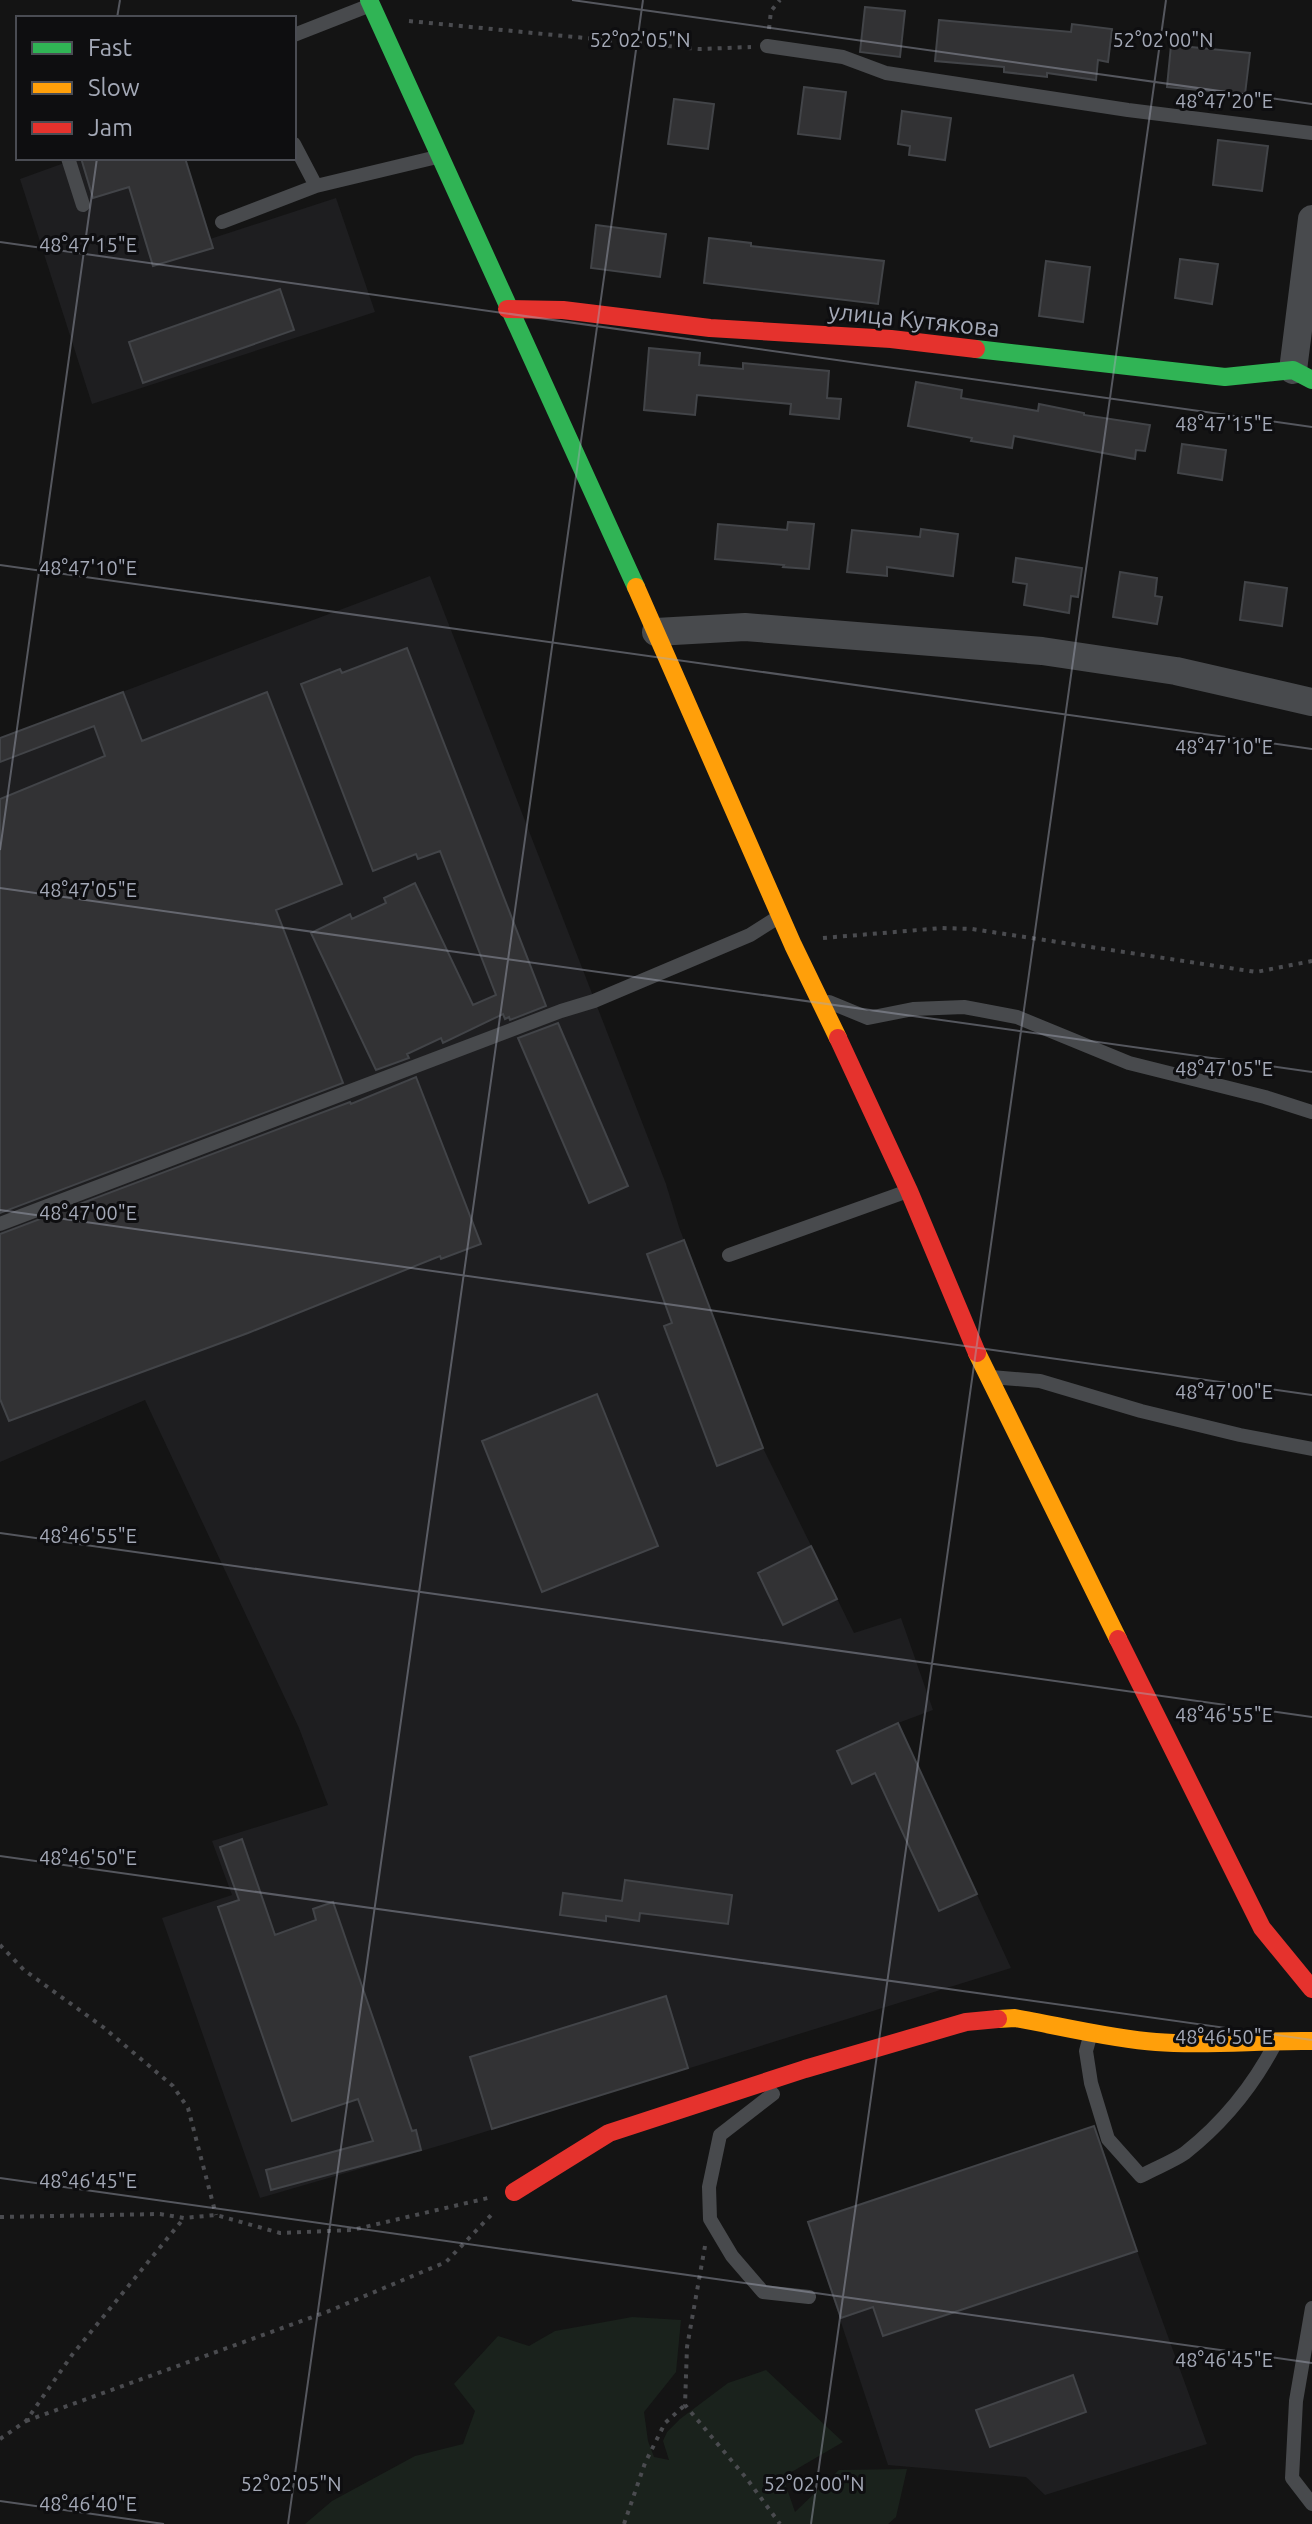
<svg xmlns="http://www.w3.org/2000/svg" width="1312" height="2524" font-family="Ubuntu,sans-serif">
  <style>
    .built { fill: #1e1e20 }
    .green { fill: #1a221c }
    .building { fill: #323234; stroke: #424448; stroke-width: 2 }
    .lines { fill: none; stroke-linecap: round; stroke-linejoin: round }
    .path { stroke: #4a4b4f; stroke-width: 4; stroke-dasharray: 4 6; stroke-linecap: butt }
    .lane { stroke: #484a4d; stroke-width: 14 }
    .street { stroke: #484a4d; stroke-width: 28 }
    .fast { stroke: #30b455; stroke-width: 18 }
    .slow { stroke: #ff9f0a; stroke-width: 18 }
    .jam { stroke: #e5322d; stroke-width: 18 }
    .ticks { fill: none; stroke: #a4a9b7; stroke-width: 2; stroke-opacity: 0.45 }
    .labels { text-anchor: middle; stroke-width: 6; stroke-linejoin: round; paint-order: stroke }
    .street-label { font-size: 24px; fill: #a4a9b7; stroke: #0e0e10 }
    .ticks-label { font-size: 20px; text-anchor: middle; fill: #a4a9b7; stroke: #0e0e10; stroke-width: 6; stroke-linejoin: round; paint-order: stroke }
  </style>
  <rect width="100%" height="100%" fill="#141414"/>
  <path class="built" d="M78 158H185L210 239 336 198 375 312 92 404 20 179Z
    M430 576 666 1184 679 1227 763 1448 854 1633 901 1618 933 1710 898 1723 1011 1968 452 2142 260 2198 162 1918 232 1895 212 1841 328 1805 299 1728 145 1400 0 1462V738Z
    M1095 2126 1137 2251 1207 2444 1045 2495 1026 2477 888 2465 808 2222Z"/>
  <path class="green" d="M632 2317 681 2320 676 2372 644 2412 648 2441 654 2457 669 2460 663 2441 667 2432 680 2419 728 2383 766 2370 843 2442 783 2477 795 2512 839 2470 907 2469 896 2517 888 2524H305L332 2501 415 2456 463 2444 475 2411 454 2384 498 2336 529 2346 555 2331Z"/>
  <path class="building" d="M865 7 905 11 900 57 860 52Z
    M939 20 1071 32 1072 24 1112 29 1108 62 1098 60 1096 80 1047 73V77L1004 72V67L935 61Z
    M1171 45 1250 53 1245 94 1167 87Z
    M804 87 846 92 840 139 798 134Z
    M674 99 714 104 708 149 668 144Z
    M902 111 951 118 945 160 909 155 910 146 898 144Z
    M1218 140 1268 146 1262 191 1213 185Z
    M81 158H185L213 248 153 266 129 187 93 198Z
    M596 225 666 234 660 277 591 268Z
    M709 238 751 243V246L884 261 878 304 704 283Z
    M1180 259 1218 264 1212 304 1175 298Z
    M1046 261 1090 267 1083 322 1039 316Z
    M280 289 294 330 143 383 129 342Z
    M649 348 700 353 699 365 743 369V363L829 371 827 398 841 399 839 419 790 414 791 404 697 395 695 415 644 410Z
    M916 382 962 390 961 398 1038 411 1039 404 1084 413V415L1150 425 1145 451 1136 450 1135 459 1014 436 1012 448 971 441 972 438 908 426Z
    M1182 444 1226 450 1222 480 1178 473Z
    M788 522 814 524 809 569 783 567 784 565 715 559 718 524 787 530Z
    M921 529 958 534 953 576 887 567V576L847 572 852 530 920 537Z
    M1016 558 1082 568 1078 597 1071 596 1069 613 1024 605 1027 584 1013 582Z
    M1120 572 1157 578 1155 596 1162 597 1157 624 1113 617Z
    M1245 582 1287 588 1282 626 1240 620Z
    M407 648 546 1006 510 1020 509 1017 505 1019 503 1014 443 1043 441 1038 407 1054 409 1058 376 1070 311 933 350 914 352 919 386 903 384 898 415 883 473 1005 496 995 440 851 418 859 416 854 373 871 301 684 340 669 342 673Z
    M123 692 142 741 267 692 342 884 276 910 343 1083 0 1213V799L105 756 94 726 0 762V738Z
    M558 1023 628 1186 589 1203 518 1038Z
    M416 1077 481 1244 441 1259 440 1256 248 1333 9 1421 0 1399V1234L350 1102 351 1104Z
    M684 1240 763 1448 717 1466 664 1326 672 1323 647 1254Z
    M597 1394 658 1546 542 1592 482 1441Z
    M811 1546 837 1599 783 1625 758 1573Z
    M898 1723 977 1894 939 1911 875 1773 852 1784 837 1751Z
    M242 1839 275 1935 316 1920 313 1909 333 1902 412 2131 416 2130 421 2150 271 2190 266 2170 373 2141 358 2099 292 2121 218 1907 239 1900 220 1847Z
    M625 1880 732 1895 728 1924 640 1913 639 1921 606 1916V1921L560 1915 563 1893 622 1901Z
    M666 1996 688 2068 492 2129 470 2057Z
    M1094 2126 1137 2251 883 2336 873 2307 841 2318 808 2222Z
    M1073 2375 1086 2412 990 2447 976 2410Z"/>
  <g class="lines">
    <path class="path" d="M409 21 699 49 751 47
      M769 29 771 11 780 0
      M823 938 942 928 972 929 1256 972 1312 961
      M0 1945 24 1970 103 2027 173 2086 188 2108 216 2215
      M0 2217 160 2214 184 2218 216 2215 280 2233 352 2230 488 2198
      M705 2246 687 2347 685 2405 747 2479 780 2524
      M26 2421 329 2311 446 2262 495 2211
      M0 2439 26 2421 72 2355 184 2218
      M624 2524 645 2463 665 2423 685 2405"/>
    <path class="lane" d="M294 35 368 6
      M767 46 843 57 886 73 1128 110 1312 133
      M294 144 316 186
      M68 158 83 205
      M222 222 316 186 437 157
      M829 1002 868 1018 913 1009 964 1007 1017 1017 1129 1063 1265 1097 1312 1112
      M0 1224 561 1011 594 1001 750 935 780 916
      M729 1255 908 1191
      M991 1377 1040 1381 1141 1411 1240 1435 1312 1449
      M1091 2033 1086 2051 1091 2083 1108 2139 1141 2176C1155 2168 1172 2162 1185 2153 1223 2123 1253 2086 1275 2044
      M773 2094 720 2135 709 2187 710 2219 732 2256 763 2292 809 2297
      M1312 2308 1296 2401 1292 2478 1312 2504"/>
    <path class="street" d="M1293 370 1312 219
      M656 632 745 627 1042 651 1176 671 1312 702"/>
    <path class="fast" d="M369 0 636 587
      M976 349 1225 377 1293 370 1312 380"/>
    <path class="slow" d="M636 587 793 945 838 1038
      M977 1353 1118 1639
      M998 2019 1015 2018C1060 2026 1112 2039 1156 2042 1208 2046 1260 2040 1312 2041"/>
    <path class="jam" d="M507 309 563 310 710 328 891 339 976 349
      M838 1038 909 1191 977 1353
      M1118 1639 1262 1928 1312 1989
      M514 2192 609 2133 805 2069 966 2022 998 2019"/>
  </g>
  <path class="ticks" d="M572 0 1312 104M117 18 120 0M0 242 1312 427M0 565 1312 749M0 850 97 158M0 888 1312 1072M0 1210 1312 1395M0 1533 1312 1717M0 1856 1312 2040M0 2178 1312 2363M0 2501 164 2524M288 2524 643 0M811 2524 1166 0"/>
  <g class="labels">
    <g class="street-label">
      <text transform="translate(914 320) rotate(6)" y="8">улица Кутякова</text>
    </g>
  </g>
  <g class="ticks-label">
    <text x="640" y="47">52°02'05"N</text>
    <text x="1163" y="47">52°02'00"N</text>
    <text x="1224" y="108">48°47'20"E</text>
    <text x="88" y="252">48°47'15"E</text>
    <text x="1224" y="431">48°47'15"E</text>
    <text x="88" y="575">48°47'10"E</text>
    <text x="1224" y="754">48°47'10"E</text>
    <text x="88" y="897">48°47'05"E</text>
    <text x="1224" y="1076">48°47'05"E</text>
    <text x="88" y="1220">48°47'00"E</text>
    <text x="1224" y="1399">48°47'00"E</text>
    <text x="88" y="1543">48°46'55"E</text>
    <text x="1224" y="1722">48°46'55"E</text>
    <text x="88" y="1865">48°46'50"E</text>
    <text x="1224" y="2044">48°46'50"E</text>
    <text x="88" y="2188">48°46'45"E</text>
    <text x="1224" y="2367">48°46'45"E</text>
    <text x="291" y="2491">52°02'05"N</text>
    <text x="814" y="2491">52°02'00"N</text>
    <text x="88" y="2511">48°46'40"E</text>
  </g>
  <rect x="16" y="16" width="280" height="144" fill="#0e0e10" stroke="#4a4c53" stroke-width="2"/>
  <rect x="32" y="42" width="40" height="12" fill="#30b455" stroke="#4a4c53" stroke-width="2"/>
  <text x="88" y="56" font-size="24" fill="#a4a9b7">Fast</text>
  <rect x="32" y="82" width="40" height="12" fill="#ff9f0a" stroke="#4a4c53" stroke-width="2"/>
  <text x="88" y="96" font-size="24" fill="#a4a9b7">Slow</text>
  <rect x="32" y="122" width="40" height="12" fill="#e5322d" stroke="#4a4c53" stroke-width="2"/>
  <text x="88" y="136" font-size="24" fill="#a4a9b7">Jam</text>
</svg>
